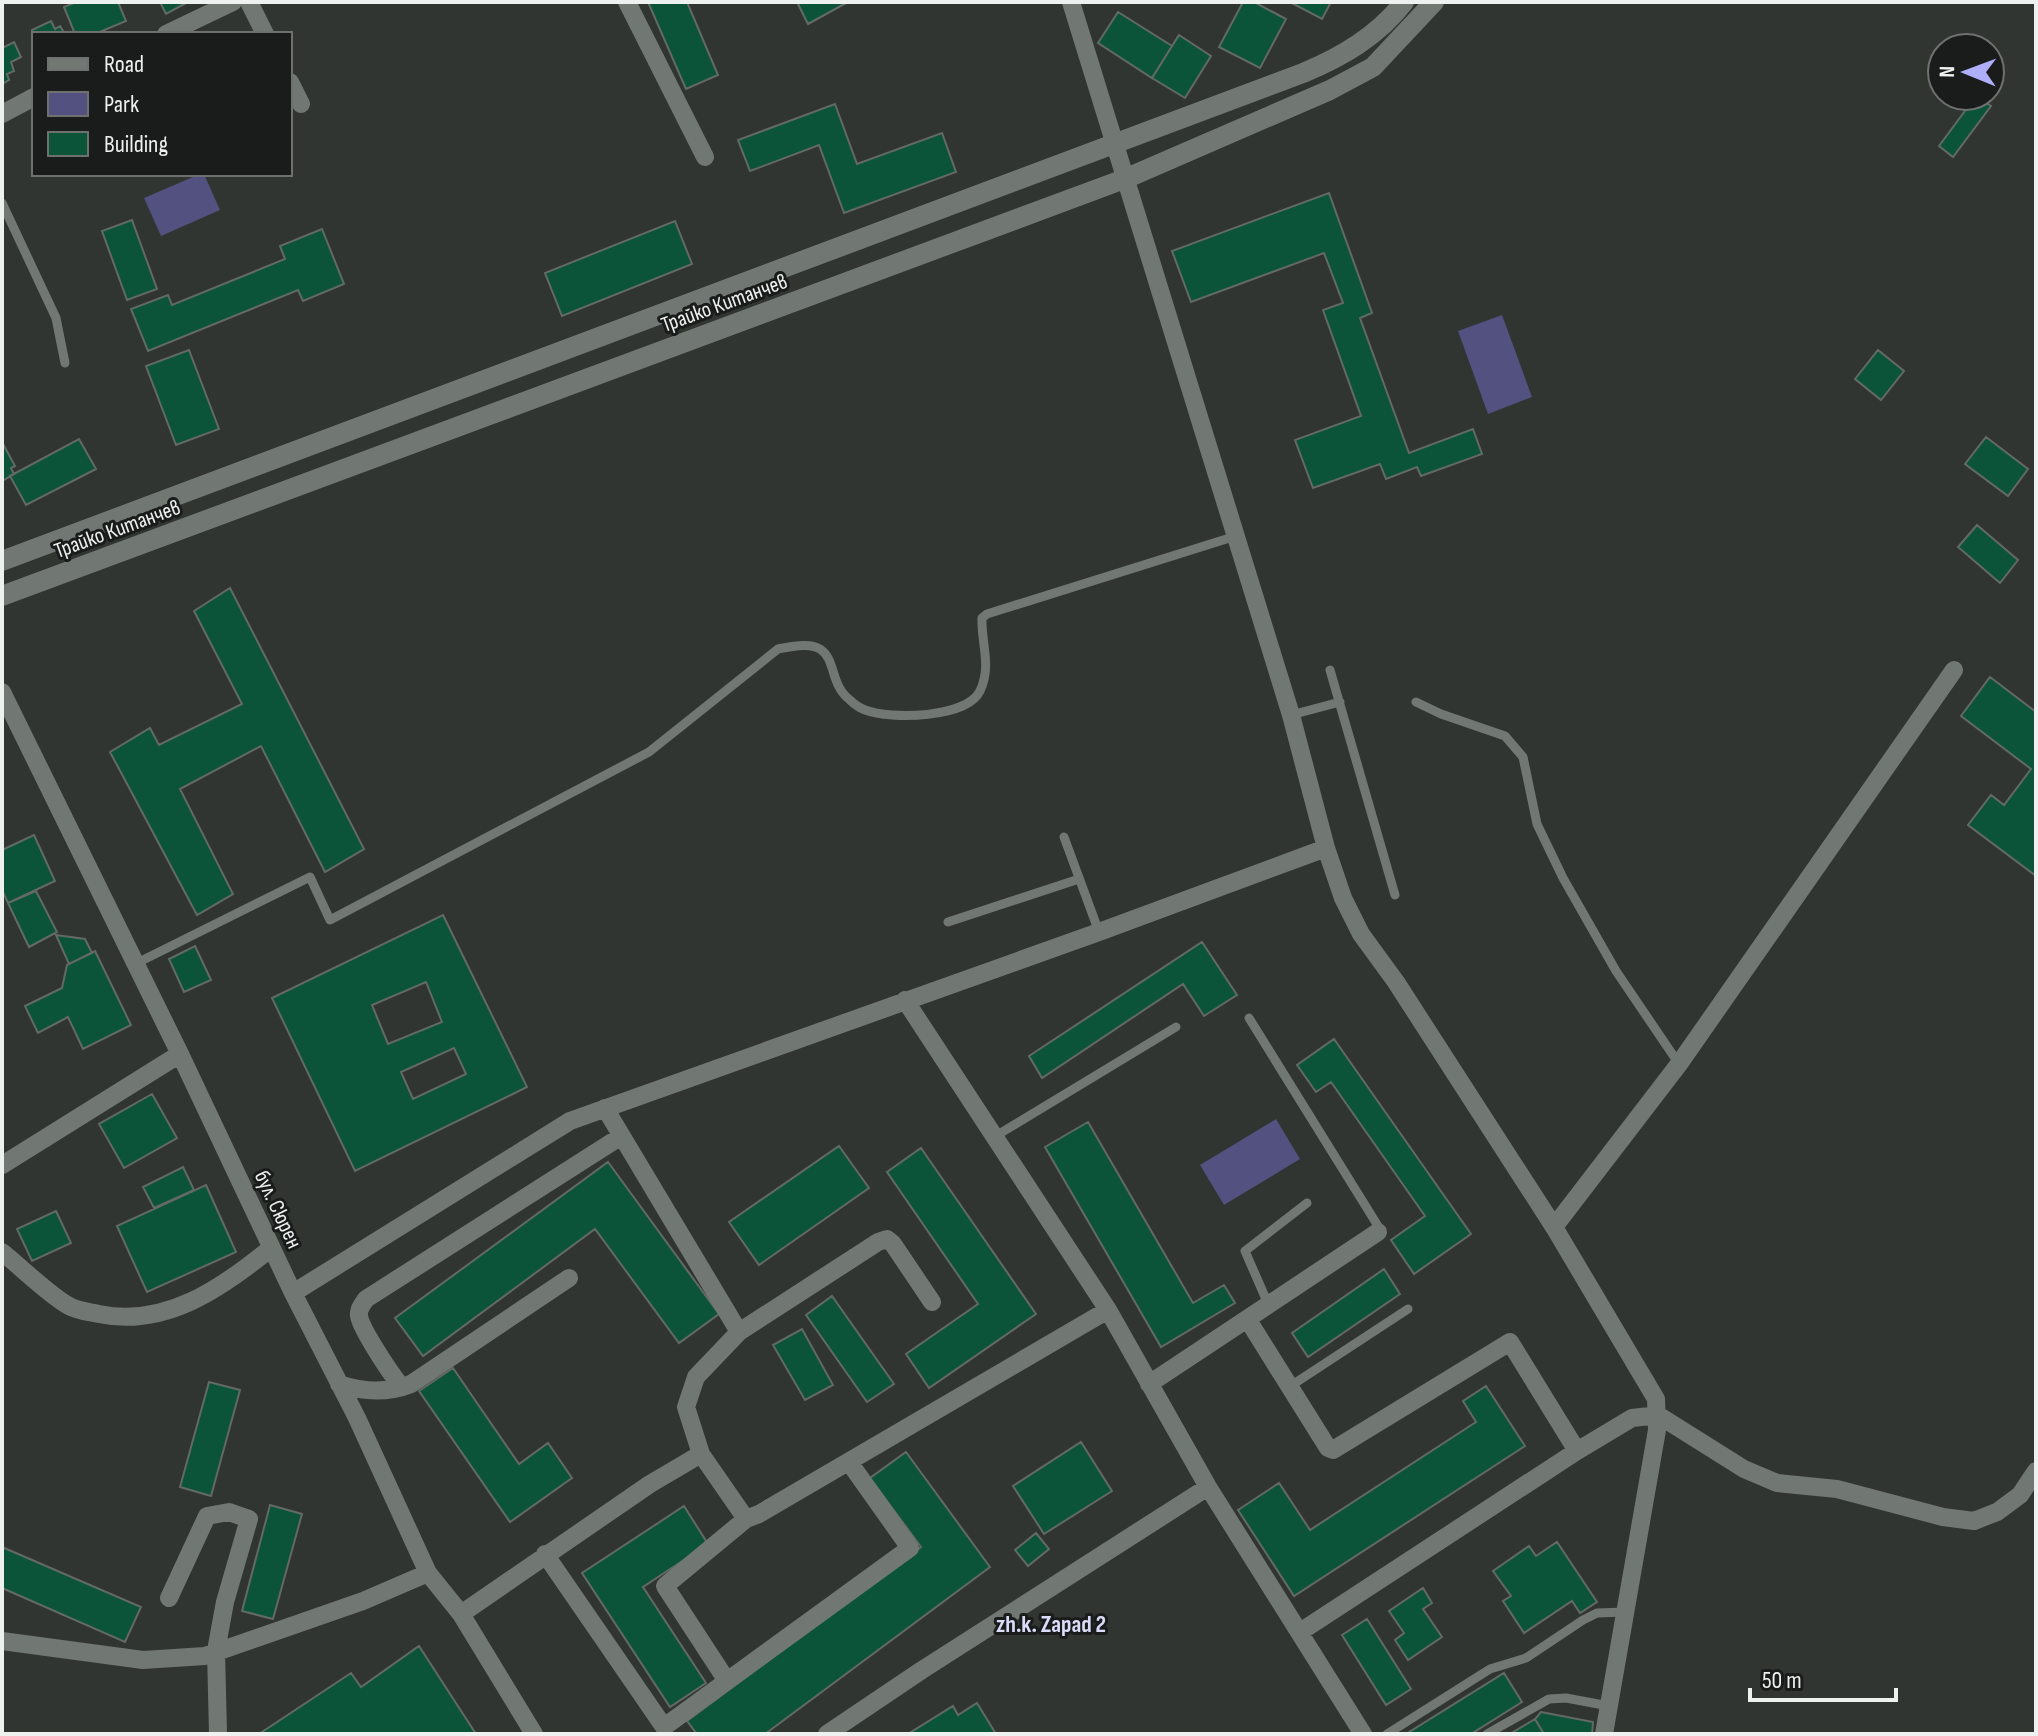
<svg xmlns="http://www.w3.org/2000/svg" width="2038" height="1736" font-family="'Sofia Sans Condensed',sans-serif">
  <style>
    .park { fill: #52517f }
    .building { fill: #0c5439; stroke: #636966; stroke-width: 2; fill-rule: evenodd }
    .lines { fill: none; stroke-linecap: round; stroke-linejoin: round }
    .lane { stroke: #717773; stroke-width: 9 }
    .street { stroke: #717773; stroke-width: 18 }
    .secondary { stroke: #717773; stroke-width: 20 }
    .labels { text-anchor: middle; stroke-width: 6; stroke-linejoin: round; paint-order: stroke }
    .street-label { font-size: 22px; fill: #edf1ef; stroke: #191c1b }
    .neighbourhood-label { font-size: 24px; font-weight: bold; fill: #dbdcf9; stroke: #191c1b }
  </style>
  <rect width="100%" height="100%" fill="#303532"/>
  <path class="park" d="M200 174H204L220 210 161 236 144 198Z
    M1502 315 1532 397 1488 414 1458 331Z
    M1276 1119 1300 1159 1224 1205 1200 1165Z"/>
  <path class="building" d="M76 2H118L126 21 95 34H75L64 7Z
    M160 2H188L166 14Z
    M648 2H687L718 75 686 89Z
    M797 2H848L808 24Z
    M1243 2H1254L1286 19 1260 68 1219 47Z
    M1290 2H1331L1322 19Z
    M1118 12 1172 46 1152 78 1098 43Z
    M51 21 55 29 60 26 65 34H34L32 30Z
    M1179 35 1211 56 1185 98 1152 78Z
    M14 42 21 57 11 62 14 71 7 74 9 80 2 84V48Z
    M1976 96 1991 106 1953 157 1939 146Z
    M835 104 857 164 942 133 956 172 844 213 819 145 750 171 738 140Z
    M1329 193 1372 313 1360 318 1409 453 1473 429 1482 454 1421 476 1417 467 1386 479 1380 464 1313 488 1295 440 1361 416 1323 310 1343 303 1324 253 1191 302 1172 251Z
    M132 220 157 289 127 300 102 231Z
    M675 221 692 264 562 316 545 273Z
    M322 229 344 284 303 301 298 290 148 351 131 309 168 295 172 305 285 259 280 246Z
    M189 350 219 429 176 445 146 366Z
    M1878 350 1904 371 1881 400 1855 379Z
    M1986 437 2028 469 2008 496 1965 464Z
    M79 439 96 469 26 505 10 476Z
    M2 442 15 466 11 468 14 474 2 481Z
    M1977 525 2018 560 2000 583 1958 547Z
    M230 588 364 849 325 872 261 746 180 789 233 894 197 915 110 752 150 728 159 745 242 704 194 611Z
    M1990 677 2036 712V876L1968 825 1991 795 2004 805 2031 769 1961 716Z
    M34 835 55 881 8 903 2 890V850Z
    M36 891 57 932 29 947 8 903Z
    M443 915 527 1087 355 1171 272 998ZM426 982 442 1022 388 1044 372 1005ZM454 1048 466 1074 413 1099 401 1072Z
    M56 935 85 939 92 953 69 964Z
    M1202 942 1237 995 1204 1016 1183 984 1042 1078 1029 1056Z
    M195 946 211 980 184 992 169 959Z
    M95 951 131 1025 83 1049 68 1017 38 1033 25 1006 62 988 67 965Z
    M1334 1039 1471 1234 1414 1274 1391 1240 1425 1216 1331 1082 1316 1092 1297 1065Z
    M152 1094 177 1138 124 1168 99 1124Z
    M1088 1122 1193 1303 1224 1285 1235 1303 1161 1347 1045 1147Z
    M839 1146 869 1188 759 1265 729 1222Z
    M921 1148 1036 1314 929 1388 906 1354 978 1304 887 1172Z
    M608 1162 719 1314 679 1343 595 1229 423 1356 395 1318Z
    M183 1167 194 1190 154 1208 143 1187Z
    M206 1185 236 1252 147 1292 117 1226Z
    M56 1211 71 1243 32 1261 17 1229Z
    M1384 1269 1400 1294 1308 1357 1292 1333Z
    M832 1296 894 1384 867 1402 806 1315Z
    M802 1329 833 1385 805 1400 773 1345Z
    M453 1368 519 1464 548 1443 572 1478 510 1522 419 1391Z
    M209 1382 240 1390 211 1496 180 1487Z
    M1486 1386 1525 1446 1294 1596 1238 1510 1279 1483 1310 1530 1476 1422 1463 1401Z
    M1081 1442 1112 1491 1044 1534 1013 1486Z
    M906 1452 990 1567 765 1734H697L687 1721 921 1547 870 1478Z
    M270 1505 302 1514 273 1619 242 1611Z
    M684 1506 708 1544 643 1587 706 1683 670 1707 582 1573Z
    M1036 1533 1049 1549 1028 1566 1015 1550Z
    M1557 1542 1597 1602 1580 1613 1572 1601 1524 1633 1503 1601 1511 1596 1493 1571 1529 1546 1536 1556Z
    M2 1547 141 1607 125 1642 2 1588Z
    M1423 1588 1432 1603 1423 1609 1442 1637 1408 1660 1395 1640 1404 1633 1389 1611Z
    M1367 1619 1411 1689 1386 1705 1342 1635Z
    M419 1646 476 1734H259L351 1673 361 1687Z
    M1504 1673 1522 1702 1471 1734H1406Z
    M977 1703 996 1734H908L953 1706 958 1715Z
    M1541 1712 1593 1722 1592 1734H1544L1535 1719Z
    M1535 1719 1544 1734H1510Z"/>
  <g class="lines">
    <path class="lane" d="M2 203 56 318 65 363
      M1330 670 1395 895
      M1416 702 1441 714 1505 736 1523 757 1537 824 1563 878 1616 971 1679 1064
      M1291 715 1340 702
      M1064 837 1099 932
      M948 922 1079 879
      M135 964 310 877 330 920 649 752 778 649C790 647 809 642 820 649 836 659 830 685 850 700 854 704 860 708 865 710 891 720 967 718 980 691 992 666 981 643 982 618L987 614 1236 536
      M1249 1018 1378 1226V1232
      M994 1137 1176 1027
      M1269 1306 1245 1251 1307 1203
      M1289 1387 1408 1309
      M1387 1734 1490 1669 1526 1658 1583 1620 1597 1613 1626 1612
      M1487 1734 1549 1699 1566 1698 1609 1706"/>
    <path class="street" d="M249 2 265 34
      M627 2 705 157
      M1071 2 1291 715 1326 848 1343 898 1361 934 1396 982 1554 1227 1656 1399 1657 1430 1604 1734
      M166 34 233 2
      M290 82 301 104
      M2 114 34 97
      M2 692 180 1054 293 1293 357 1418 428 1573 461 1614 534 1734
      M905 1000 1108 1310 1208 1487 1363 1734
      M605 1108 739 1332
      M2 1165 180 1054
      M1554 1227 1679 1064 1954 670
      M2 1252C22 1268 49 1295 69 1306 78 1311 90 1312 99 1314 165 1328 222 1288 271 1248
      M293 1293 570 1121 1099 932 1326 848
      M1248 1320 1328 1448 1333 1450 1510 1342 1577 1451
      M339 1384C363 1392 388 1393 411 1384L569 1278
      M1149 1384 1378 1232
      M402 1387C392 1376 361 1329 359 1316 358 1309 362 1305 366 1299L620 1137
      M746 1519 701 1454 686 1407 696 1377 739 1332 878 1242 887 1239 893 1244 932 1302
      M545 1554 664 1727 910 1548 849 1462
      M169 1598 207 1516 229 1512 249 1519 225 1602 216 1651 218 1734
      M461 1614 650 1484 701 1454
      M1300 1632 1577 1451 1632 1418 1658 1415 1744 1469 1777 1483 1837 1489 1943 1517 1974 1521 1997 1512 2020 1495 2036 1471
      M2 1641 143 1660 205 1656 363 1601 428 1573
      M727 1681 665 1586 746 1519 759 1514 1108 1310
      M827 1734 922 1670 1208 1487"/>
    <path class="secondary" d="M2 561 1303 73C1342 57 1378 36 1404 2
      M2 596 1127 178 1330 90 1373 67 1434 2"/>
  </g>
  <g class="labels">
    <g class="street-label">
      <text transform="translate(724 302) rotate(-20)" y="8">Трайко Китанчев</text>
      <text transform="translate(117 528) rotate(-20)" y="8">Трайко Китанчев</text>
      <text transform="translate(279 1209) rotate(65)" y="8">бул. Сюрен</text>
    </g>
    <g class="neighbourhood-label">
      <text x="1051" y="1632">zh.k. Zapad 2</text>
    </g>
  </g>
  <rect width="2038" height="1736" fill="none" stroke="#edf1ef" stroke-width="8"/>
  <rect x="32" y="32" width="260" height="144" fill="#191c1b" stroke="#6e7170" stroke-width="2"/>
  <rect x="48" y="58" width="40" height="12" fill="#717773" stroke="#6e7170" stroke-width="2"/>
  <text x="104" y="72" font-size="24" fill="#edf1ef">Road</text>
  <rect x="48" y="92" width="40" height="24" fill="#52517f" stroke="#6e7170" stroke-width="2"/>
  <text x="104" y="112" font-size="24" fill="#edf1ef">Park</text>
  <rect x="48" y="132" width="40" height="24" fill="#0c5439" stroke="#6e7170" stroke-width="2"/>
  <text x="104" y="152" font-size="24" fill="#edf1ef">Building</text>
  <g transform="translate(1966 72) rotate(271)"><circle r="38" fill="#191c1b" stroke="#6e7170" stroke-width="2"/>
  <path d="M0-6L14 30L0 20L-14 30Z" fill="#afaefa"/>
  <text y="-12" font-size="22" font-weight="bold" text-anchor="middle" fill="#edf1ef">N</text>
  </g>
  <path d="M1750 1688v12h146v-12" fill="none" stroke="#edf1ef" stroke-width="4"/>
  <text x="1762" y="1688" font-size="24" fill="#edf1ef" stroke="#191c1b" stroke-width="6" paint-order="stroke">50 m</text>
</svg>
